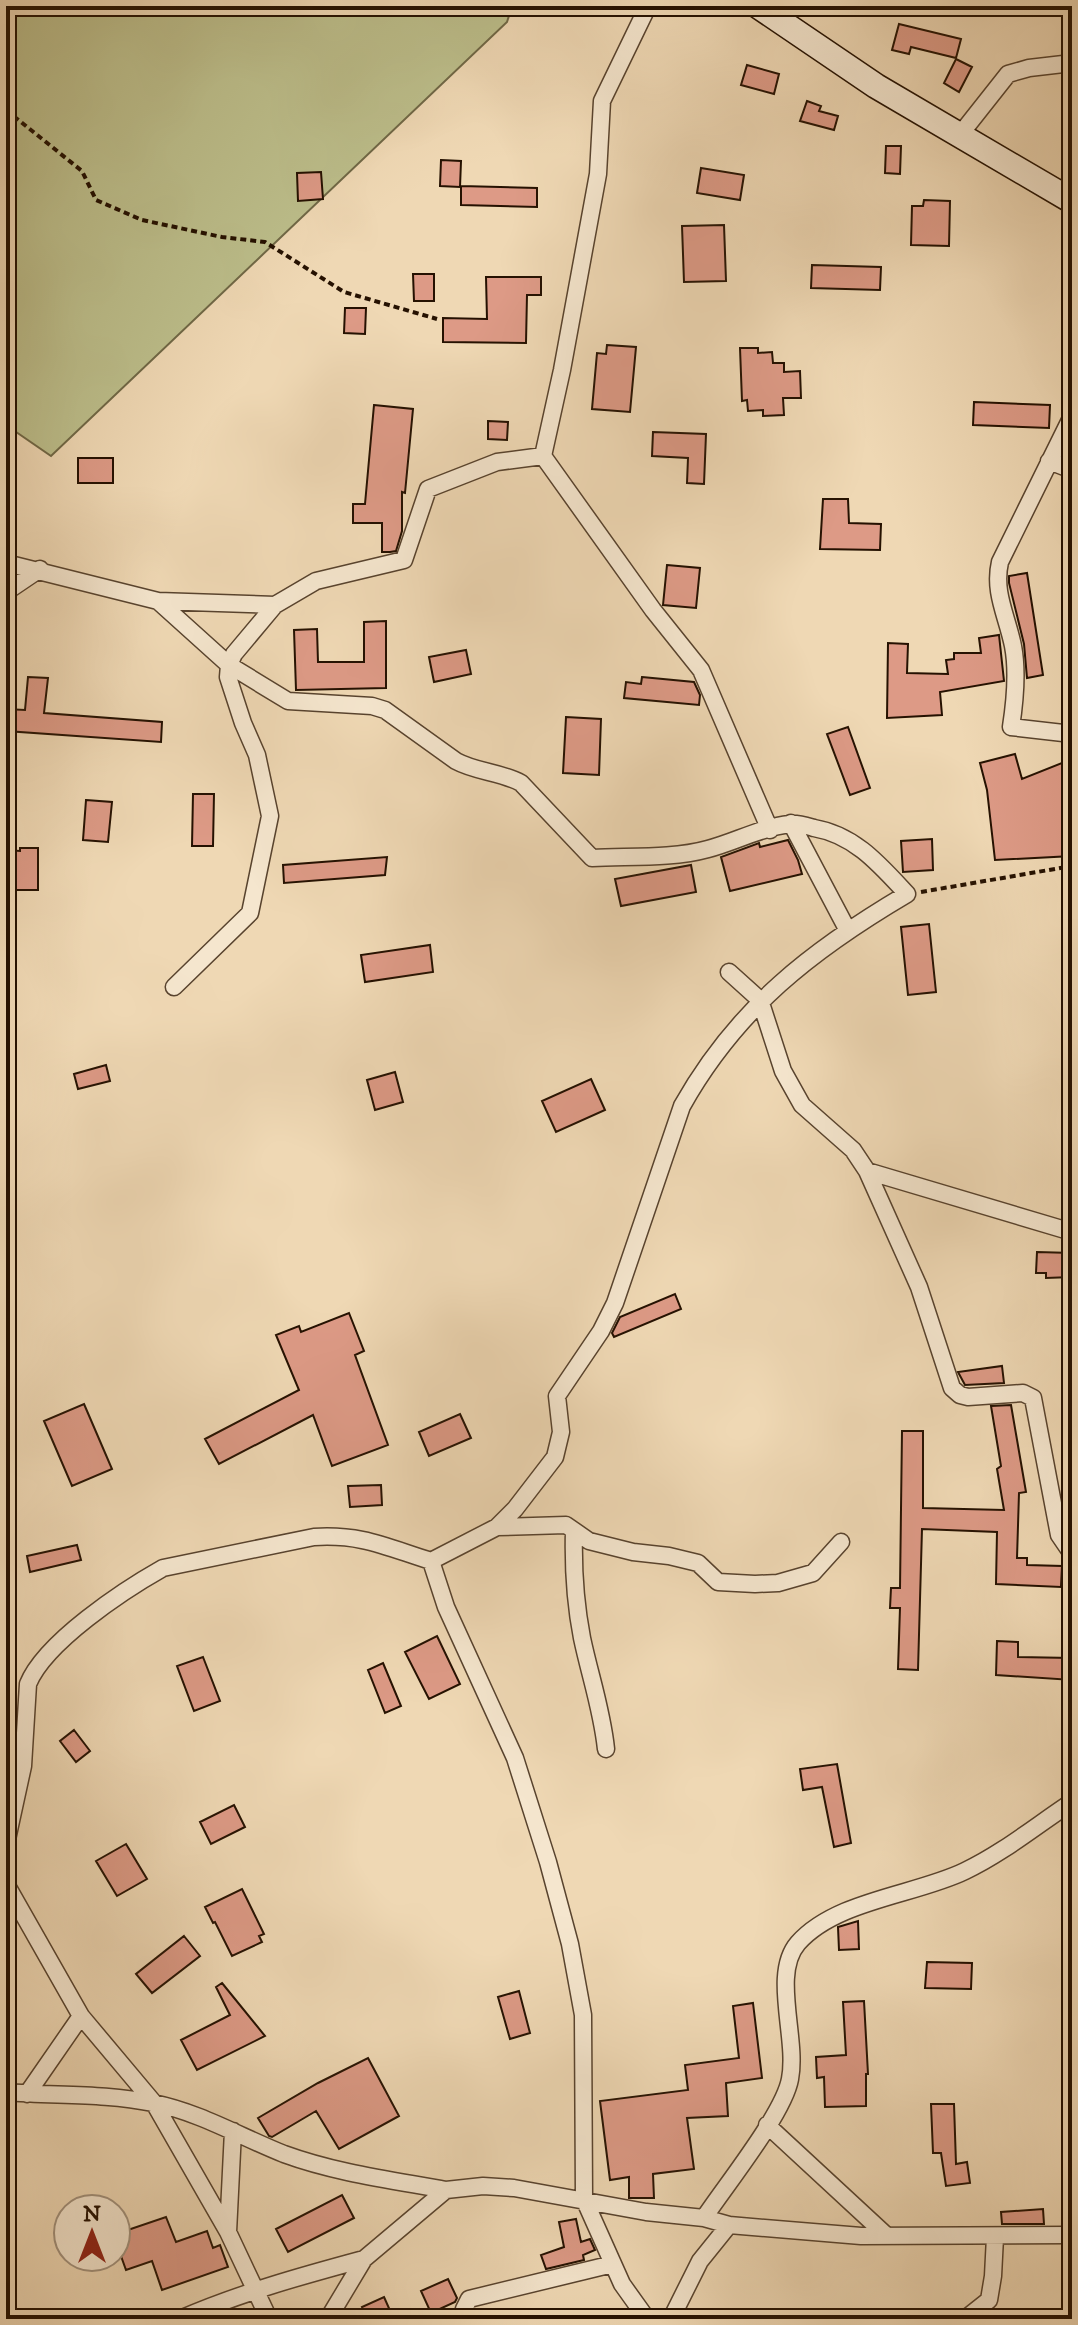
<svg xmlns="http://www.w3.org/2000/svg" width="1078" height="2325" font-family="'IM FELL DW Pica',serif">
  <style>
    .green { fill: #bcbe8b; stroke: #706846; stroke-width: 2 }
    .water { fill: #9ab9af; stroke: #6b7669; stroke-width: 2 }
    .building { fill: #dd9a86; stroke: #251101; stroke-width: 2 }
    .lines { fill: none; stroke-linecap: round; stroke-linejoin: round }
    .street-casing { stroke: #58432e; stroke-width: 19 }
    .secondary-casing { stroke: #251101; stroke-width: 27 }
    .path { stroke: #251101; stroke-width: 4; stroke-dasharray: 6 4; stroke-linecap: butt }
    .street { stroke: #f5e6ce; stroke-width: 16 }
    .secondary { stroke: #f5e6ce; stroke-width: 24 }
  </style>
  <rect width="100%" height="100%" fill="#efd8b4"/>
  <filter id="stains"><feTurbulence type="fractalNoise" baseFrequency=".0025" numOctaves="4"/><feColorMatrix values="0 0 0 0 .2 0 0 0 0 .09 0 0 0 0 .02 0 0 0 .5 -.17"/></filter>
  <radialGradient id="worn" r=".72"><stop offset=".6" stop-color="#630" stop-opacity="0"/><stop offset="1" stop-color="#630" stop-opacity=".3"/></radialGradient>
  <path class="green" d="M6 6H512L507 22 51 456 6 425Z"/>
  <path class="water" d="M263 6H499L498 13 270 8Z"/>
  <path class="building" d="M899 24 961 39 956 58 911 47 909 54 892 50Z
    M956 59 972 67 959 92 944 83Z
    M747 65 779 74 774 94 741 85Z
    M807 101 821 106 819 111 838 116 834 130 800 121Z
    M886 146H901L900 174 885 173Z
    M441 160 461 161 460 187 440 186Z
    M701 168 744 175 740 200 697 193Z
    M321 172 323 199 298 201 297 173Z
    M461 186 537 188V207L461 205Z
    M924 200 950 201 949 246 911 245 912 206H923Z
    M724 225 726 281 684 282 682 226Z
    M812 265 881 267 880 290 811 288Z
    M413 274H434V301H414Z
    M486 277H541V295H527L526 343 443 342V318L487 319Z
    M345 308H366L365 334 344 333Z
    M607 345 636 347 630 412 592 409 597 353 606 354Z
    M740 348H758V353L772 352 773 363H784V372L800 371 801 398H783L784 415 763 416V410L748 411 747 400 742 401Z
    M974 402 1050 405 1049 428 973 425Z
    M374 405 413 409 405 493 402 492V531L396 551 390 552H382V523H353V504H365Z
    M488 421 508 422 507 440 488 439Z
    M653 432 706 434 704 484 687 483 688 458 652 456Z
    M78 458H113V483H78Z
    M823 499H848L849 523 881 524 880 550 820 549Z
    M667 565 700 568 696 608 663 605Z
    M1027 573 1043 675 1027 678 1024 644 1009 583V576Z
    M386 621V688L296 690 294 630 317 629 318 662H364V622Z
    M999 635 1004 681 940 692 942 715 887 718 888 643 908 644 907 673 948 674 946 660 954 659V653H981L979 638Z
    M466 650 471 674 434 682 429 657Z
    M28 677 48 678 44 713 162 722 161 742 6 731V709L25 710Z
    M642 677 694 682 700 695 699 705 624 698 626 682 641 684Z
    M566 717 601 719 599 775 563 773Z
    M848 727 870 788 850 795 827 734Z
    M1015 754 1022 779 1072 759V856L995 860 987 790 980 763Z
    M193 794H214L213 846H192Z
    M86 800 112 802 108 842 83 840Z
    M932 839 933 870 903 872 901 841Z
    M788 840 798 860 802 874 730 891 721 857 759 843 760 847Z
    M20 848H38V890H6V850L20 851Z
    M387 857 385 875 284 883 283 865Z
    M691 865 696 892 621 906 615 879Z
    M929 924 936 992 908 995 901 927Z
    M430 945 433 972 365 982 361 955Z
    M106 1065 110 1081 78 1089 74 1074Z
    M395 1072 403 1102 375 1110 367 1080Z
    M591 1079 605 1110 556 1132 542 1101Z
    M1037 1252 1072 1253V1277L1046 1278V1273H1036Z
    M675 1294 681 1309 614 1337 612 1333 620 1317Z
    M349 1313 364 1351 355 1355 388 1445 332 1466 313 1415 219 1464 205 1439 299 1390 276 1335 299 1326 301 1332Z
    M1002 1366 1004 1383 965 1385 958 1372Z
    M84 1404 112 1469 72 1486 44 1421Z
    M1011 1405 1026 1492 1019 1493 1017 1558H1027V1565L1062 1566 1061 1587 996 1584 997 1532 922 1529 918 1670 898 1669 900 1608H890L891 1588H900L902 1431H923V1508L1004 1510 997 1469 1001 1466 991 1406Z
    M460 1414 471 1438 429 1456 419 1432Z
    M381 1485 382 1505 350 1507 348 1486Z
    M77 1545 81 1560 30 1572 27 1556Z
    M437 1636 460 1684 429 1699 405 1652Z
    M997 1641 1018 1642V1657L1072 1658V1680L996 1675Z
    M203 1657 220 1701 194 1711 177 1666Z
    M383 1663 401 1706 385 1713 368 1670Z
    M74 1730 90 1751 76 1762 60 1741Z
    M837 1764 851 1843 834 1847 822 1787 803 1790 800 1769Z
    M234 1805 245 1827 211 1844 200 1822Z
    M126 1844 147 1879 117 1896 96 1861Z
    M242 1889 264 1934 259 1936 262 1942 232 1956 215 1922 213 1923 205 1907Z
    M858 1921 859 1949 839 1950 838 1927Z
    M184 1936 200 1956 152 1993 136 1974Z
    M927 1962 972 1963 971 1989 925 1988Z
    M222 1983 265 2036 197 2070 181 2040 230 2015 216 1987Z
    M519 1991 530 2033 510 2039 498 1997Z
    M864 2001 868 2074H866V2106L825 2107 824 2077 817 2078 816 2057 846 2055 843 2002Z
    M753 2003 762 2078 726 2083 728 2116 687 2118 694 2169 653 2174 654 2198H629V2177L610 2180 600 2101 688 2090 685 2065 739 2058 733 2006Z
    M368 2058 399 2116 339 2149 316 2111 272 2137 269 2136 258 2118 318 2083Z
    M931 2104H954L956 2164 967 2162 970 2183 946 2186 941 2153H933Z
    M342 2195 354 2218 288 2252 276 2229Z
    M1043 2209 1044 2224H1002L1001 2212Z
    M166 2217 176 2242 207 2231 213 2248 220 2245 228 2267 162 2290 152 2261 126 2270 116 2242V2234Z
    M576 2219 581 2242 590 2239 595 2250 583 2255 584 2260 546 2269 541 2255 564 2247 559 2222Z
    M448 2279 457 2298 455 2302 431 2313 421 2291Z
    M384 2297 392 2315 384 2319H368L362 2307Z"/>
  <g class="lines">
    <defs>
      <path id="street" d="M648 6 602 101 598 174 562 370 543 456 653 610 701 670 770 830
        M959 136 1008 74 1029 68 1072 63
        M1072 416 1000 562C993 592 1007 616 1013 646 1018 672 1015 701 1011 727L1072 734
        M1049 461 1072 470
        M6 563 158 601 275 605
        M6 592 40 569
        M791 823 847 929
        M729 972 760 1000 783 1071 802 1105 853 1150 867 1171 919 1287 952 1388 960 1395 968 1397 1023 1393 1033 1398 1059 1535 1072 1554
        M174 987 250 913 270 816 257 755 243 723 228 677 229 665 234 654 275 605 316 581 404 560 428 489 497 462 543 456
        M867 1171 1072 1232
        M497 1527 566 1525 589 1541 633 1552 669 1556 698 1563 718 1582 755 1584 778 1583 813 1573 841 1542
        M574 1531C573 1567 575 1602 582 1638 590 1676 602 1710 606 1749
        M431 1561 446 1607 515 1758 548 1862 570 1944 583 2015 584 2199 622 2284 647 2319
        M6 1844 23 1766 28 1684C45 1642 124 1590 163 1568L314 1537C362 1534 386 1547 431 1561L497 1527 515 1509 555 1457 561 1432 557 1396 601 1331 615 1303 682 1106C737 1008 812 950 907 894 880 865 855 835 814 828 807 826 798 823 790 824 762 827 735 842 708 849 672 859 629 856 592 858L521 783C501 772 476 772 456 761L385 710 372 706 288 701 229 665 158 601
        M6 1884 81 2016 154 2103 228 2232 269 2319
        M6 2092C55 2096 105 2093 153 2103 199 2112 241 2137 284 2154 336 2173 391 2180 446 2190
        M27 2094 81 2016
        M767 2125 887 2236
        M704 2218C726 2185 784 2113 790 2079 798 2038 771 1974 798 1943 836 1900 916 1895 965 1871 1003 1853 1037 1825 1072 1802
        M228 2232 233 2131
        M180 2319C240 2293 301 2276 364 2259
        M328 2319 364 2259 446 2190 483 2186 514 2188 646 2212 704 2218 729 2225 861 2236 1072 2235
        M465 2319 464 2309 469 2299 613 2264
        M671 2319 700 2261 729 2225
        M965 2319 989 2300 993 2276 995 2237"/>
      <path id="secondary" d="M758 6 876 86 1072 201"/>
    </defs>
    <use href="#street" class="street-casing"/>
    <use href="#secondary" class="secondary-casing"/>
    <path class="path" d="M6 110 82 171 96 200 142 220 222 237 265 242 344 292 437 319
      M921 892 1072 866"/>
    <use href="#street" class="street"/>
    <use href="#secondary" class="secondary"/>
  </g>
  <rect width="1078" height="2325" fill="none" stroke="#efd8b4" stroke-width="32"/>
  <rect x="8" y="8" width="1062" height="2309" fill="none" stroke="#251101" stroke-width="4"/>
  <rect x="16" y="16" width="1046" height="2293" fill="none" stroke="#251101" stroke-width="2"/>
  <g transform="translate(92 2233)"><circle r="38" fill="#f5e6ce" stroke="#a2917c" stroke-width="2"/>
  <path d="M0-6L14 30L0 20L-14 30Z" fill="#8f2418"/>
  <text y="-12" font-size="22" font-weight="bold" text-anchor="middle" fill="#251101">N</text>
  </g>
  <rect width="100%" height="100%" filter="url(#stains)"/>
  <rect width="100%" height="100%" fill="url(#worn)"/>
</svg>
